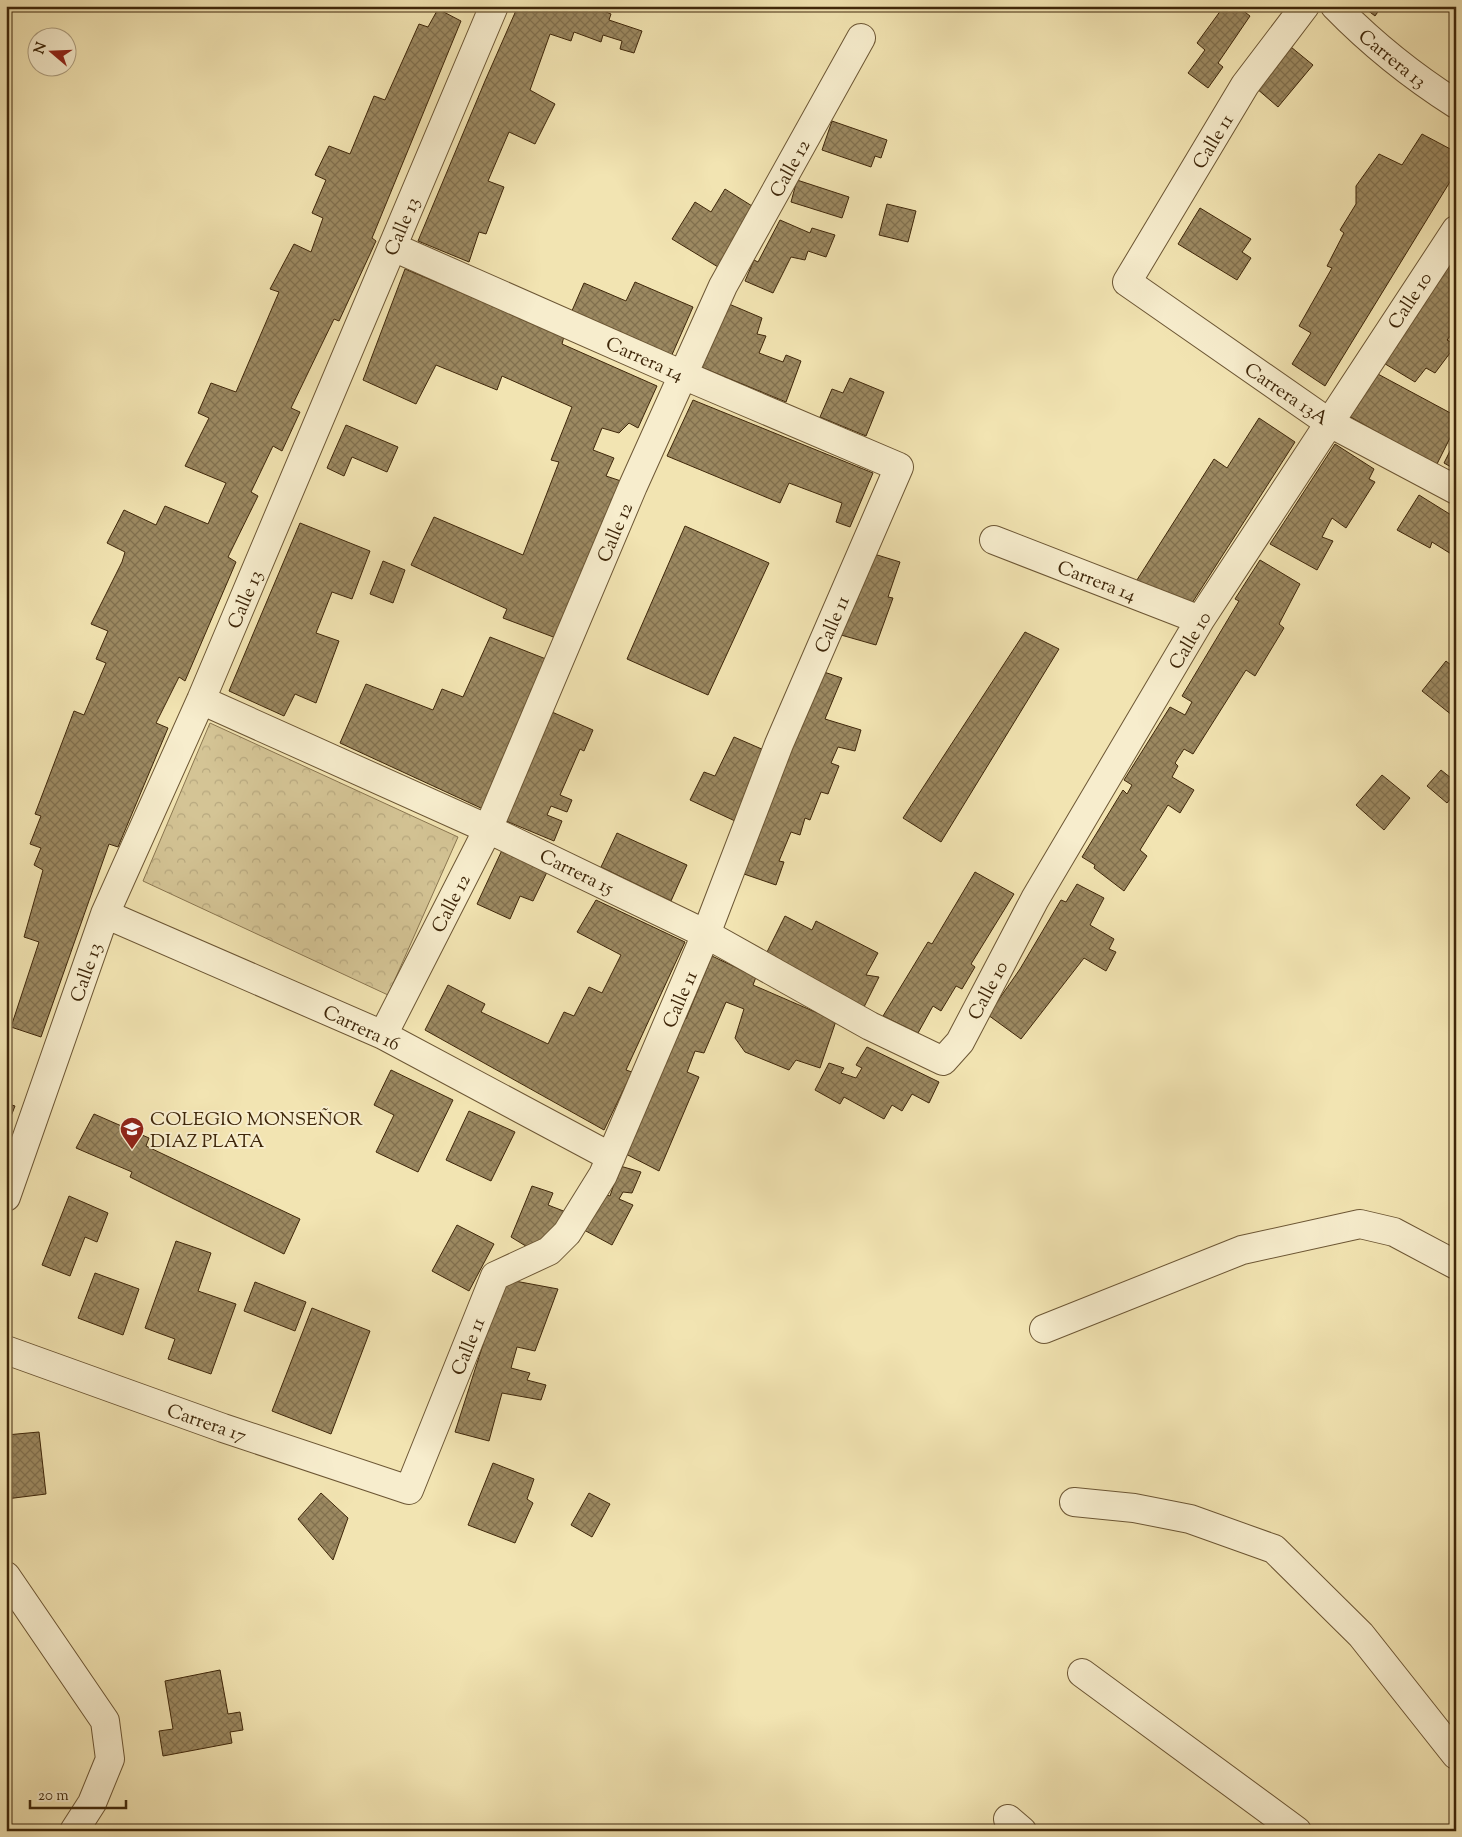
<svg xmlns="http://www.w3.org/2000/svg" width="1462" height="1837" font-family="'Sorts Mill Goudy',serif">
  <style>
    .park { fill: url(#park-crowns); stroke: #8a7650 }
    .building { fill: url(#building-cross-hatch); stroke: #3f270a }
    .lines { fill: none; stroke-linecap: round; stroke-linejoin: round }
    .minor-casing { stroke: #6c5634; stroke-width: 30 }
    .minor { stroke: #f7edcd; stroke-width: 28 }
    .labels { text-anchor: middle; stroke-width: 4; stroke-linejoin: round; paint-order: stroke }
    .street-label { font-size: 19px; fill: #3f270a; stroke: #f7edcd }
    .poi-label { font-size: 19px; fill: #3f270a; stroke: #f7edcd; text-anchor: start }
  </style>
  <defs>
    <pattern id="park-crowns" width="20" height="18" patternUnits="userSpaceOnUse" patternTransform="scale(1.25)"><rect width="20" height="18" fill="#d4c495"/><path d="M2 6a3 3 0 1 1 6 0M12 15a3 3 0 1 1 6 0" fill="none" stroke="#b7a87f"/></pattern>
    <pattern id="building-cross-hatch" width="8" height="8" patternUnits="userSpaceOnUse" patternTransform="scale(1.25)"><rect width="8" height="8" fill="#9c8961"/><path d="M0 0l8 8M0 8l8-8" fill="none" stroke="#81704e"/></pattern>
  </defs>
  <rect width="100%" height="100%" fill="#f2e4b2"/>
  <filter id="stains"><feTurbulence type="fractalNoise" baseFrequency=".004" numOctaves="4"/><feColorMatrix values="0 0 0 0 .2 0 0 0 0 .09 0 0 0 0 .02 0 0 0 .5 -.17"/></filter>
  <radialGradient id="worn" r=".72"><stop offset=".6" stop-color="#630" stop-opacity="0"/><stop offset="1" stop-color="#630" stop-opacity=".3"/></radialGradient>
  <path class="park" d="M210 723 458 837 388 995 143 881Z"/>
  <path class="building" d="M518 6H600L599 9 611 14 609 20 642 31 634 53 620 49 622 41 603 35 601 42 574 32 571 41 550 34 530 90 555 104 535 144 509 132 488 181 504 187 486 234 479 232 469 262 418 241 485 81Z
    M1224 6H1237L1250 16 1218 63 1223 67 1208 88 1188 73 1205 50 1197 43Z
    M1362 6H1382L1375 16Z
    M438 9 461 21 372 238 376 241 339 321 334 319 291 408 300 412 282 451 273 446 251 492 258 496 228 557 236 562 185 681 179 677 156 723 168 728 118 847 109 844 41 1037 11 1027 39 942 24 937 43 870 34 865 41 848 30 844 41 816 35 814 74 711 84 715 106 663 96 659 108 631 91 624 122 562 125 552 107 543 124 510 156 525 165 506 208 524 226 483 185 466 209 418 198 413 211 383 236 392 279 292 270 289 294 244 311 252 323 218 312 213 326 180 315 175 329 146 350 154 374 96 385 100 419 24 428 27Z
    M1291 47 1313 65 1278 107 1256 88Z
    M832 121 887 140 881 158 875 156 871 167 822 150Z
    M1422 134 1456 152V172L1325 386 1292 364 1311 333 1299 326 1332 268 1327 266 1344 233 1340 230 1356 204V186L1379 154 1402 165Z
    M797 180 849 197 842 218 791 202Z
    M725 189 760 211 718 267 672 239 695 202 711 212Z
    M887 204 916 211 908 242 879 235Z
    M1200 208 1251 239 1242 252 1251 258 1237 280 1178 244Z
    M780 220 810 233 812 228 835 235 826 257 808 251 805 260 791 257 773 293 745 281 754 260 758 262Z
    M1456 250V308L1450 316 1456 320V329L1447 340 1456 345 1435 373 1426 368 1415 382 1382 362Z
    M405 269 564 336 562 344 657 386 638 428 629 423 619 433 602 428 593 450 614 458 606 476 621 481 556 638 503 618 507 609 411 565 434 517 523 555 559 462 551 460 572 407 502 376 497 390 436 365 416 404 363 380Z
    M635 282 693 307 671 357 571 313 584 283 626 301Z
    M729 304 762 318 757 334 766 336 759 353 783 362 786 355 801 361 786 402 701 367Z
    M1376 373 1456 416V426L1436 466 1349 416Z
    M850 378 884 392 866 436 820 417 832 389 843 393Z
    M693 400 873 473 850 527 836 522 842 503 789 483 780 503 667 456Z
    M1259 418 1295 442 1185 614 1135 583 1214 459 1227 468Z
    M346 425 398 447 387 472 352 457 344 476 327 468Z
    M1456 439V476L1449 472 1451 467 1444 463Z
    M1335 444 1374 469 1369 479 1375 482 1346 528 1332 518 1322 537 1333 541 1317 570 1270 544Z
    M1419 495 1456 518V557L1432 542 1430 548 1397 530Z
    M300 523 370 551 352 599 332 592 316 633 339 641 316 703 295 694 284 716 229 691Z
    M685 526 769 563 708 695 627 659Z
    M874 554 900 562 888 597 893 598 876 645 841 635Z
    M1260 560 1300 584 1279 624 1284 628 1255 676 1246 670 1193 754 1184 749 1175 763 1178 766 1172 777 1194 790 1180 813 1168 805 1140 850 1147 856 1124 891 1094 868 1095 865 1082 857 1123 790 1127 794 1132 785 1124 780 1170 707 1185 715 1192 702 1182 696 1239 601 1235 599Z
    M383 561 405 570 393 603 370 594Z
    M1025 632 1059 649 941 842 903 818Z
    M490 637 546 659 483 809 340 743 366 684 433 710 442 689 463 697Z
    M1446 661 1456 669V712L1453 716 1422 691Z
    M824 672 842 678 825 719 861 730 855 751 838 747 831 763 839 766 828 794 821 792 810 820 805 818 800 835 791 832 779 861 784 862 776 885 744 874 763 820 804 716Z
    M552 712 593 730 584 751 580 749 560 795 572 800 567 812 551 806 547 815 562 821 554 841 506 821Z
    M734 737 764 750 735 821 690 800 704 772 715 776Z
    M1441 770 1456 782V792L1447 803 1427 786Z
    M1382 775 1410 798 1384 830 1356 805Z
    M617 833 687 865 671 901 601 867Z
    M503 848 549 868 533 901 520 896 510 919 477 904Z
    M975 872 1014 894 971 964 975 967 962 989 956 986 941 1011 933 1006 918 1033 883 1016 928 942 932 944Z
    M1077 884 1104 898 1090 925 1114 939 1109 949 1116 952 1106 971 1084 958 1021 1039 988 1015 1020 969 1061 900 1066 902Z
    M596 900 685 942 626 1070 632 1072 604 1130 425 1030 448 985 485 1004 481 1012 548 1044 564 1012 574 1016 589 987 602 993 621 955 577 932Z
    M785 916 812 930 816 921 878 953 866 975 879 977 864 1007 765 956Z
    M712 956 756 977 753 985 836 1021 820 1068 796 1060 789 1070 745 1052 735 1038 744 1009 726 1002 704 1053 695 1051 687 1072 699 1077 659 1171 622 1152 681 1018 686 1019Z
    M867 1047 939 1082 929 1103 912 1094 902 1111 892 1105 884 1119 844 1097 840 1104 815 1090 829 1063 844 1068 841 1073 856 1078 862 1068 856 1065Z
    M391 1070 453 1100 418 1172 376 1152 394 1115 374 1105Z
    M6 1103 15 1106 6 1129Z
    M469 1111 515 1132 491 1181 446 1160Z
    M94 1114 149 1138 146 1146 300 1219 284 1254 130 1177 132 1172 76 1148Z
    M620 1166 641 1172 632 1193 623 1192 619 1199 633 1205 612 1245 584 1230 603 1194 610 1196Z
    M532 1186 553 1193 548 1205 566 1212 547 1239 529 1248 511 1237Z
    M69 1196 108 1213 97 1242 85 1237 70 1276 42 1265Z
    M457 1225 494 1244 469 1291 432 1271Z
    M176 1241 211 1253 198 1291 236 1304 211 1374 168 1359 175 1339 145 1328Z
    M95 1273 139 1289 123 1335 78 1318Z
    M504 1279 558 1289 535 1351 517 1347 511 1368 530 1373 527 1380 546 1385 541 1400 502 1393 489 1441 455 1432Z
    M255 1282 306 1302 295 1331 244 1311Z
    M312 1308 370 1331 331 1434 272 1411Z
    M39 1432 46 1494 6 1499V1435Z
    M493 1463 534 1479 527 1499 533 1503 515 1543 468 1525Z
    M321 1493 348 1518 333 1560 298 1519Z
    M589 1493 610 1504 592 1537 571 1525Z
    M220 1670 228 1714 240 1712 243 1730 230 1732 232 1743 163 1756 159 1731 173 1729 165 1681Z"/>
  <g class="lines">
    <defs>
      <path id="minor" d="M1305 6 1245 85 1127 282 1328 422 1456 490
        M1335 6C1371 43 1412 76 1456 104
        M994 540 1200 620
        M201 700 488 829 706 934 870 1026 943 1061 960 1042 1035 899 1200 620 1456 230
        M105 914 383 1035 611 1157
        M383 1035 488 829 633 486 723 286 861 38
        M6 1197 105 914 201 700 494 6
        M1044 1329 1242 1250 1360 1224 1394 1232 1456 1265
        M6 1350 223 1428 409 1490 495 1276 549 1251 567 1233 603 1175 706 934 779 744 899 467 683 375 393 247
        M1074 1502 1134 1508 1190 1519 1274 1549 1361 1635 1456 1755
        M6 1576 105 1721 110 1759 92 1803 74 1831
        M1082 1673 1297 1831
        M1008 1819 1022 1831"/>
    </defs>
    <use href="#minor" class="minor-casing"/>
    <use href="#minor" class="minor"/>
  </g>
  <defs>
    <symbol id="school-pin" viewBox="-11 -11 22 30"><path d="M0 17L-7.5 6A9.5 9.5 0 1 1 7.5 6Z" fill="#8f2418" stroke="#f7edcd"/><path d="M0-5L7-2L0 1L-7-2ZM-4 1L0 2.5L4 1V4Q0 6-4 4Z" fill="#fff"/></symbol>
  </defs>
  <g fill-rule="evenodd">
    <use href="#school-pin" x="118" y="1115" width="28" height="38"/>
  </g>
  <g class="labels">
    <g class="street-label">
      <text transform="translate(1393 58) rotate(39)" y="7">Carrera 13</text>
      <text transform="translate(1212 141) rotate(-59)" y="7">Calle 11</text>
      <text transform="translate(789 168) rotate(-61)" y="7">Calle 12</text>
      <text transform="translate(401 226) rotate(-67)" y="7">Calle 13</text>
      <text transform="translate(1409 300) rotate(-57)" y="7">Calle 10</text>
      <text transform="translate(645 358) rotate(24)" y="7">Carrera 14</text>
      <text transform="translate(1287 393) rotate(34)" y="7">Carrera 13A</text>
      <text transform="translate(614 532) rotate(-67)" y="7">Calle 12</text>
      <text transform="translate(1097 580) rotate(21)" y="7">Carrera 14</text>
      <text transform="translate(244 599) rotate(-67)" y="7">Calle 13</text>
      <text transform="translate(831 624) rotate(-67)" y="7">Calle 11</text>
      <text transform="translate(1189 640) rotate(-59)" y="7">Calle 10</text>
      <text transform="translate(577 871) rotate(26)" y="7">Carrera 15</text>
      <text transform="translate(450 903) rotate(-63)" y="7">Calle 12</text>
      <text transform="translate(85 972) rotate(-71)" y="7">Calle 13</text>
      <text transform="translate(987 990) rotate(-62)" y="7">Calle 10</text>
      <text transform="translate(679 999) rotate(-67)" y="7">Calle 11</text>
      <text transform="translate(362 1027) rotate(25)" y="7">Carrera 16</text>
      <text transform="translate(467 1346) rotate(-68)" y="7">Calle 11</text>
      <text transform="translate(207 1422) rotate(19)" y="7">Carrera 17</text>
    </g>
    <g class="poi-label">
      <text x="150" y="1125">COLEGIO MONSEÑOR<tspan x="150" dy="22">DIAZ PLATA</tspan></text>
    </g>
  </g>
  <rect width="1462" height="1837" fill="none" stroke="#f2e4b2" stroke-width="25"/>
  <rect x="8" y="8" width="1447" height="1822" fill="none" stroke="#3f270a" stroke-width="2.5"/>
  <rect x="12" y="12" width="1437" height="1812" fill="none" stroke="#3f270a"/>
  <g transform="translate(52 52) rotate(289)"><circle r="24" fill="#f7edcd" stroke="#ad9e7f"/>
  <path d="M0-4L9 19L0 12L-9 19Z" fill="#8f2418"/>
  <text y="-8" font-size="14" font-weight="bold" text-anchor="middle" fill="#3f270a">N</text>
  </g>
  <path d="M30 1800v8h96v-8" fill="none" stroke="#3f270a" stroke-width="2.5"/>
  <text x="38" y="1800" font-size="15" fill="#3f270a" stroke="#f7edcd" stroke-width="4" paint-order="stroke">20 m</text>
  <rect width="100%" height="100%" filter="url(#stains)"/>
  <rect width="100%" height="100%" fill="url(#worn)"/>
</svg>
